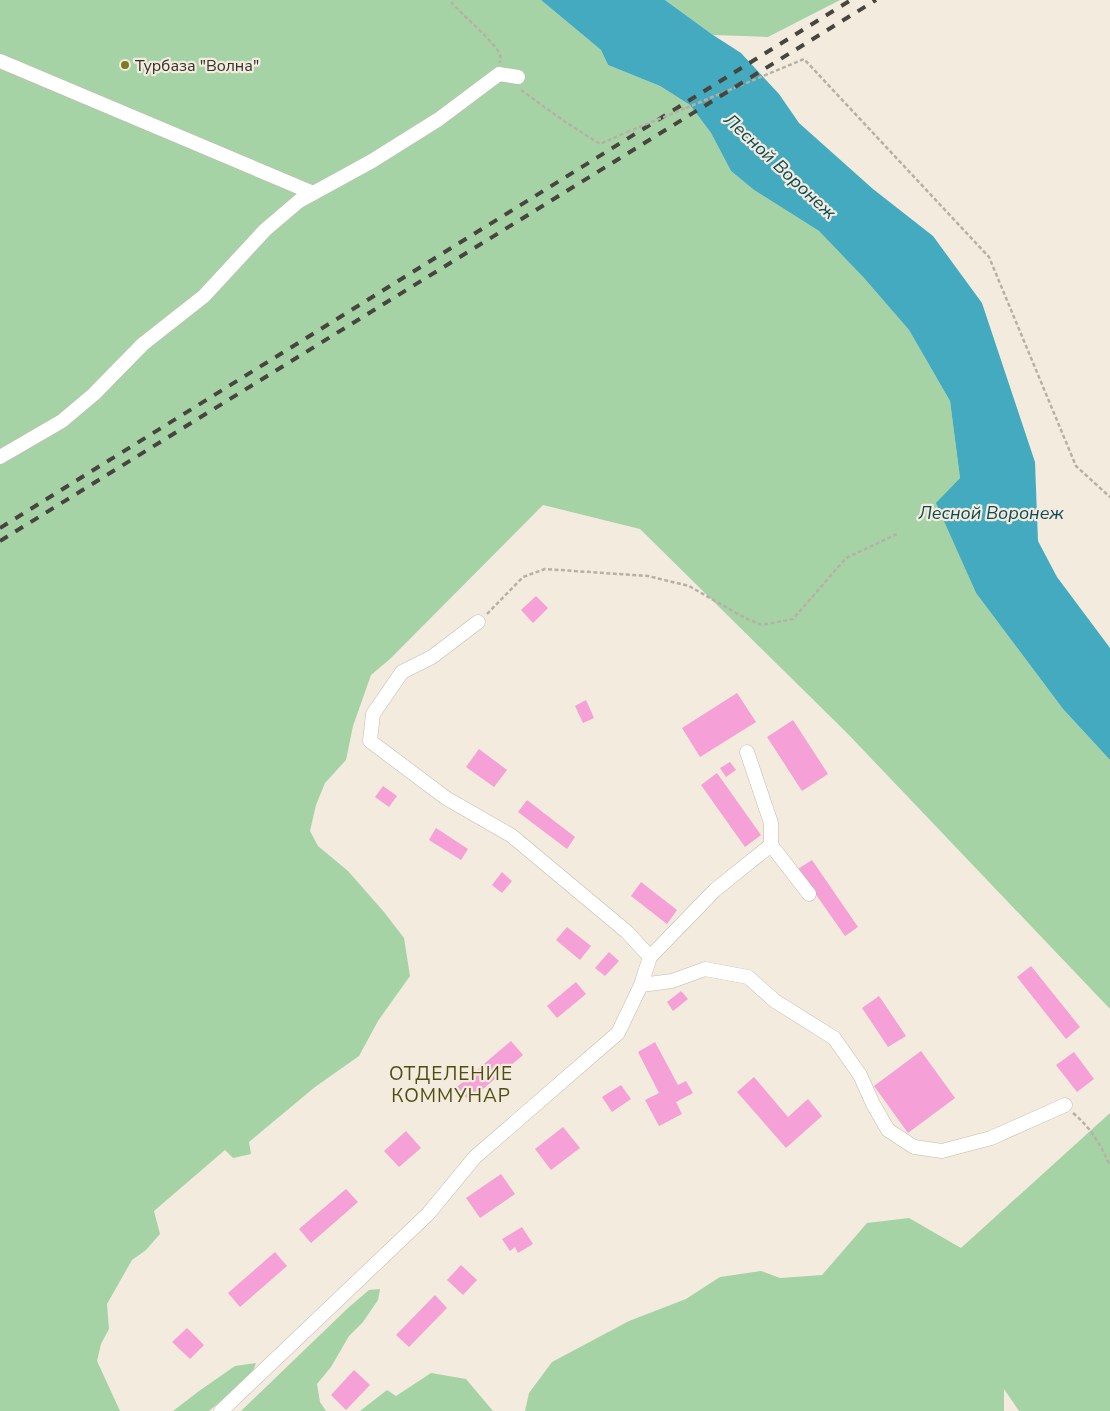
<svg xmlns="http://www.w3.org/2000/svg" width="1110" height="1411" font-family="'Nunito Sans',sans-serif">
  <style>
    .green { fill: #a6d3a6 }
    .water { fill: #44aabf }
    .building { fill: #f5a0d6 }
    .lines { fill: none; stroke-linecap: round; stroke-linejoin: round }
    .minor-casing { stroke: #c2bbae; stroke-width: 15 }
    .path { stroke: #b7b0a5; stroke-width: 2.5; stroke-dasharray: 4 2.5; stroke-linecap: butt }
    .minor { stroke: #fff; stroke-width: 14 }
    .rail { stroke: #48453f; stroke-width: 4; stroke-dasharray: 9 9; stroke-linecap: butt }
    .path-bridge { stroke: #b7b0a5; stroke-width: 2.5; stroke-dasharray: 4 2.5; stroke-linecap: butt }
    .poi-dot { fill: #7c7b22; stroke: #f3ebdd; stroke-width: 2 }
    .labels { text-anchor: middle; stroke-width: 4.5; stroke-linejoin: round; paint-order: stroke }
    .poi-label { font-size: 16px; fill: #34312c; stroke: #f3ebdd; text-anchor: start }
    .water-label { font-size: 18px; font-style: italic; fill: #0d4a55; stroke: #f3ebdd }
    .quarter-label { font-size: 19px; letter-spacing: 1px; fill: #4f4e10; stroke: #f3ebdd }
  </style>
  <rect width="100%" height="100%" fill="#f3ebdd"/>
  <path class="green" d="M0 0H541L601 50 608 65 660 86 690 105 711 133 731 171 754 190 819 231 864 278 909 330 950 401 960 478 937 503 976 593 1063 709 1110 760V1009L847 733 640 529 543 505 390 659 371 675 353 726 346 760 325 783 316 805 310 831 318 846 348 871 384 912 404 938 410 976 378 1021 359 1056 315 1087 249 1142 251 1154 233 1158 225 1150 154 1211 160 1234 146 1250 132 1260 107 1304 109 1329 101 1344 97 1361 120 1411H0Z
    M665 0H840L768 37 713 35Z
    M1110 1113V1411H1019L1004 1389V1411H525L529 1393 552 1362 629 1321 686 1299 720 1277 761 1271 780 1278 822 1275 867 1223 909 1218 961 1248Z
    M380 1289 378 1300 363 1322 349 1336 331 1367 317 1384 320 1402 326 1411H241L348 1308 369 1290Z
    M256 1363 252 1374 209 1411H173L199 1391 235 1366Z
    M431 1373 466 1379 493 1411H360L387 1390 396 1396Z"/>
  <path class="water" d="M541 0H665L713 35 741 53 779 94 799 123 873 189 933 236 982 303 1035 462 1038 541 1057 577 1110 648V760L1063 709 976 593 936 503 960 478 950 401 909 330 864 278 819 231 754 190 731 171 711 133 690 105 660 86 608 65 601 50Z"/>
  <path class="building" d="M536 596 548 608 533 623 521 610Z
    M737 693 756 722 700 757 682 728Z
    M586 700 594 718 583 723 575 706Z
    M793 720 828 774 802 791 767 737Z
    M479 749 507 770 494 787 466 767Z
    M730 762 736 770 726 777 720 768Z
    M717 773 761 835 745 847 701 785Z
    M383 786 397 796 389 807 375 797Z
    M527 800 575 837 567 849 518 812Z
    M436 828 468 849 461 860 429 840Z
    M812 860 858 927 845 936 798 869Z
    M502 872 512 881 502 893 492 885Z
    M641 882 677 910 667 924 631 896Z
    M567 927 591 946 580 960 556 940Z
    M609 952 619 961 605 976 595 968Z
    M1031 966 1080 1027 1066 1039 1017 977Z
    M576 982 586 994 557 1018 547 1006Z
    M681 991 688 999 673 1011 667 1002Z
    M879 996 906 1036 888 1047 862 1008Z
    M511 1041 523 1055 469 1101 457 1087Z
    M655 1042 678 1085 686 1081 693 1093 676 1102 682 1114 659 1126 645 1100 659 1093 638 1052Z
    M921 1051 955 1098 908 1133 874 1086Z
    M1074 1052 1094 1079 1077 1092 1056 1065Z
    M754 1077 788 1117 808 1099 822 1116 786 1148 737 1092Z
    M621 1085 631 1099 612 1112 602 1097Z
    M563 1127 580 1148 551 1170 535 1149Z
    M406 1131 421 1148 399 1167 384 1151Z
    M501 1174 515 1194 480 1218 466 1198Z
    M346 1189 358 1202 311 1243 299 1229Z
    M522 1227 533 1244 518 1253 515 1247 510 1251 502 1239Z
    M275 1252 287 1266 240 1307 228 1293Z
    M461 1265 477 1280 463 1295 447 1280Z
    M435 1295 447 1308 409 1347 396 1335Z
    M187 1328 204 1345 190 1359 172 1342Z
    M354 1370 370 1385 346 1410 331 1395Z"/>
  <g class="lines">
    <defs>
      <path id="minor" d="M0 61 313 193
        M0 457 62 421 94 394 143 344 204 296 265 230 299 201 372 161 439 119 499 74 518 77
        M747 752 771 823V845
        M650 957 715 890 771 845 809 894
        M641 985 672 981 705 969 748 977 775 1001 834 1038 860 1075 873 1104 888 1130 914 1147 942 1151 991 1138 1065 1105
        M221 1411 428 1214 475 1157 618 1033 641 985 650 957 627 932 512 836 446 798 370 741 373 714 402 672 432 657 478 622"/>
    </defs>
    <use href="#minor" class="minor-casing"/>
    <path class="path" d="M451 2C461 14 497 44 500 55 501 58 500 60 500 63
      M521 90 564 121 600 144 627 132
      M686 108 804 59 989 257 1076 466 1110 497
      M487 614 523 577 545 569 648 576 689 586 745 618 762 625 793 619 846 558 899 533
      M1073 1113C1091 1128 1101 1145 1110 1166"/>
    <use href="#minor" class="minor"/>
    <path class="rail" d="M0 528 851 0
      M0 541 876 0"/>
    <path class="path-bridge" d="M627 132 686 108"/>
  </g>
  <circle class="poi-dot" cx="125" cy="65" r="5"/>
  <g class="labels">
    <g class="poi-label">
      <text x="135" y="71">Турбаза "Волна"</text>
    </g>
    <g class="water-label">
      <text transform="translate(780 166) rotate(43)" y="6">Лесной Воронеж</text>
      <text x="991" y="519">Лесной Воронеж</text>
    </g>
    <g class="quarter-label">
      <text x="451" y="1080">ОТДЕЛЕНИЕ<tspan x="451" dy="22">КОММУНАР</tspan></text>
    </g>
  </g>
</svg>
